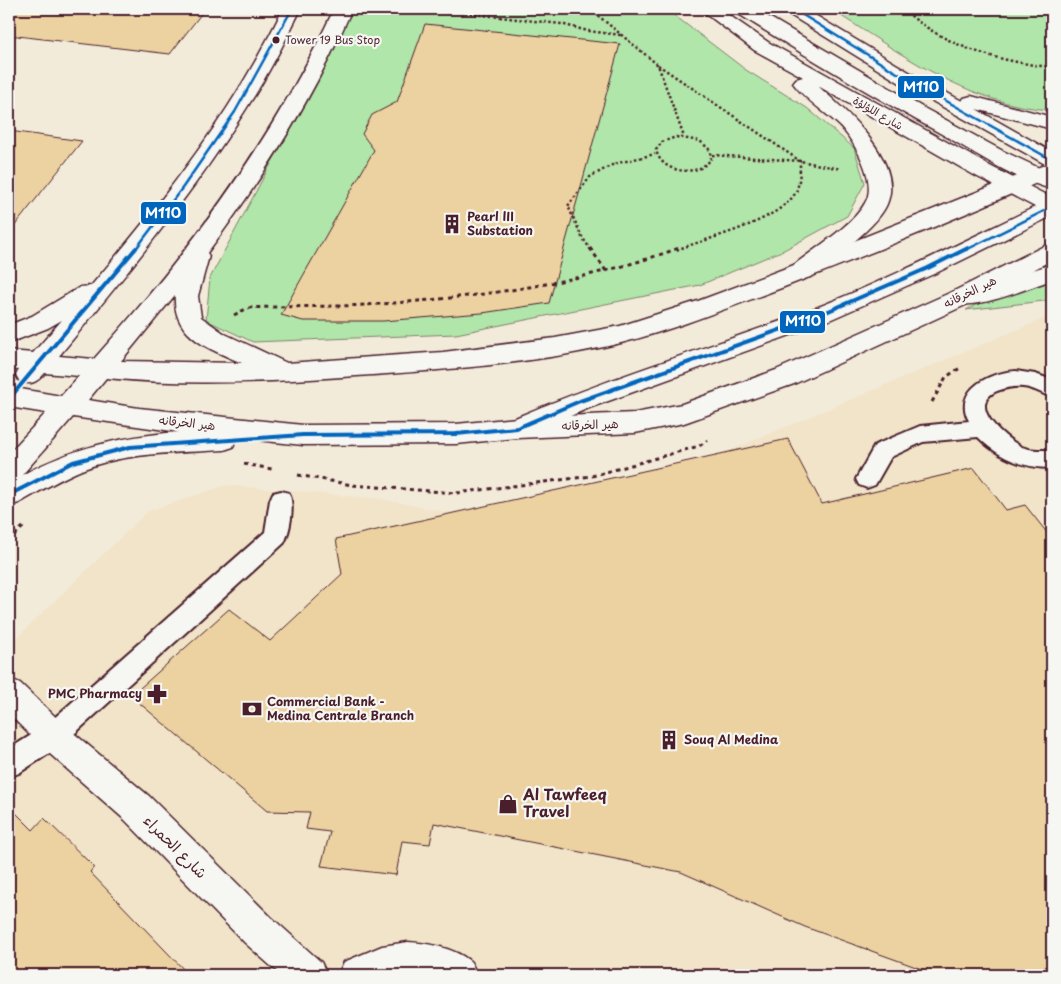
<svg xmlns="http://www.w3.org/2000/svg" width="1061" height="984" font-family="'Playpen Sans','Playpen Sans Arabic',sans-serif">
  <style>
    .built { fill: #f1e4c9 }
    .green { fill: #b0e6a9; stroke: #7d826a }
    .building { fill: #ecd2a1; stroke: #4a1f2b }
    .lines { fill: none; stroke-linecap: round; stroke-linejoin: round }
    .service-casing { stroke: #4a1f2b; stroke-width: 4 }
    .minor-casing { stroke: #4a1f2b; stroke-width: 3 }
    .secondary-casing { stroke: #4a1f2b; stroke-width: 3 }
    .path-far1 { stroke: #4a1f2b; stroke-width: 2.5; stroke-dasharray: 2.5 2.5; stroke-linecap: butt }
    .path { stroke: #4a1f2b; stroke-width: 3; stroke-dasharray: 4 4; stroke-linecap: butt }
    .service { fill: #f6f6f2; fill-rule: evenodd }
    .minor { fill: #f6f6f2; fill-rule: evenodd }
    .secondary { fill: #f6f6f2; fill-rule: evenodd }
    .bus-1-far1-casing { stroke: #f6f6f2; stroke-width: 5 }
    .bus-1-casing { stroke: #f6f6f2; stroke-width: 8 }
    .bus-1-far1 { stroke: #0065bd; stroke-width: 2.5 }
    .bus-1 { stroke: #0065bd; stroke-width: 4 }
    .bus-dot { fill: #4a1f2b; stroke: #f6f6f2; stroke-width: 2 }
    .labels { text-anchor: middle; stroke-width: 4.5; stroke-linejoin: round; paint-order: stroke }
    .bus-label { font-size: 11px; fill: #4a1f2b; stroke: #f6f6f2; text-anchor: start }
    .far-street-label { font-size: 11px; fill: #4a1f2b; stroke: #f6f6f2 }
    .poi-label { font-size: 12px; font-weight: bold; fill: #4a1f2b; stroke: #f6f6f2; text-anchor: start }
    .street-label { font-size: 12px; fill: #4a1f2b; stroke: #f6f6f2 }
    .near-poi-label { font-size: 15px; font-weight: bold; fill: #4a1f2b; stroke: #f6f6f2; text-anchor: start }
    .near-street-label { font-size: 15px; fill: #4a1f2b; stroke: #f6f6f2 }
    .line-badge { stroke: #f6f6f2; stroke-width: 2 }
    .badge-label { font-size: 14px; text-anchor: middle; font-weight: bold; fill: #fff }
  </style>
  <rect width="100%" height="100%" fill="#f3ebda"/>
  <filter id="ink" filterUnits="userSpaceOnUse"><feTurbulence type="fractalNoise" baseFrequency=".02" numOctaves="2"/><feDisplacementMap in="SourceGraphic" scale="10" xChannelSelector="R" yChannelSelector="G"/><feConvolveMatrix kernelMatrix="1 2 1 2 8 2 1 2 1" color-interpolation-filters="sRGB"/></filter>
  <g filter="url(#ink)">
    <path class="built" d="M1052 315V975H9V645L148 511 226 485 382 499 489 521 664 478Z"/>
    <path class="green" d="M353 9H666L746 70 807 108 854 148 865 183 847 216 784 250 700 285 456 334 253 342 206 320 210 278Z
      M830 9H1052V110C969 106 898 51 830 9Z
      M1052 279V300L966 310C996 294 1018 283 1052 279Z"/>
    <path class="building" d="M9 9H205L170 54 9 35Z
      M425 24 620 44 549 303 482 313 383 321H303L281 315 374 150 362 134 372 115 397 102Z
      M9 131 82 141 9 233Z
      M788 439 822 504 974 468 1006 510 1025 505 1052 539V975H934L927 971 805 927 681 872 434 823 430 844 402 841 396 875 321 866 330 832 306 829 310 812 267 811 131 696 229 609 270 641 342 574 336 539Z
      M9 806 33 830 44 818 94 867 90 872 189 975H9Z"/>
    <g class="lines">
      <defs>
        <path id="service" d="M1016 371 1035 374 1052 380V397C1042 394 1034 388 1023 387 1013 386 1006 388 997 391 965 405 1005 439 1022 447 1032 451 1042 450 1052 450V468C1023 468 999 458 978 437L923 442 891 457 875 485 867 488 859 485 856 479 875 445 920 426 969 421C952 390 990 372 1016 371Z
          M281 491 289 493C295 506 290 531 284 543L62 745 19 773 9 777V749L44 727 265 532 270 500 273 493Z"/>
        <path id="minor" d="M283 9H301C284 43 267 77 246 109 191 196 125 276 59 356L94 359C189 253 274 138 334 9H352C315 94 263 179 207 253L209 256 198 296 201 317 225 334 287 363 443 352 555 338 620 326 698 301 794 265 1052 162V176C964 216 874 252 784 287 730 307 676 329 621 343 539 363 455 369 372 375 285 381 193 387 106 378L88 400 139 408 303 425 456 424 517 418 635 413 682 404 776 370 954 291 1044 246 1052 243V260L970 303 794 384 684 423 635 433 517 438 456 444 303 445 236 438 233 447 224 450C177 453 128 452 84 469 61 478 40 491 19 503L9 506V453L46 413 9 407V387L61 396 79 376 45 373C37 382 32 385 20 382L16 375 19 370 9 369V351L33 353 62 320 48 328 9 343V325L32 316 80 287 91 286C139 229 186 171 227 108 248 76 266 43 283 9ZM175 295C172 337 210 349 242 363L121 361ZM73 417 179 432C122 436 72 448 22 475Z
          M9 678 20 683 64 725 149 796 271 917 321 962 327 975H281L245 943 125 820 42 747 9 714Z
          M408 942C428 943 454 948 470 961 473 964 475 971 477 975H338L344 962 382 946Z"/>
        <path id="secondary" d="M700 9H720L768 42 988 165 1052 198V216L936 273 818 325 589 408 526 435 517 438 508 435 504 428 508 421C603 380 702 350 800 314 880 284 958 244 1035 207L974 175 818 86C845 110 905 161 887 204 877 228 831 259 810 277L802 279 794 277 790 271 794 265C814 249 853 225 865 203 878 182 855 143 841 127 826 112 805 100 793 83L796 79 803 77 754 50Z
          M734 9H755L922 107 1003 151 1052 174V189C1015 180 979 155 947 137 875 97 805 56 737 13Z
          M784 9H805L914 75 962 101 964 98 971 96 1052 117V129L976 109 1052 152V166L1045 164 900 83 787 13Z
          M1052 264V280C1027 288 979 310 954 303L950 297 954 291 988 284Z"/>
      </defs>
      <use href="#service" class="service-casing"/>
      <use href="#minor" class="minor-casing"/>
      <use href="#secondary" class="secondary-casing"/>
      <path class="path-far1" d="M430 9 561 24 588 31 621 35
        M590 9 658 65 684 137
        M903 9C936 39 975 54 1017 62 1029 64 1040 67 1052 66
        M658 65 800 161C800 171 800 182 796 192 779 222 708 238 676 250
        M1048 66 1052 89
        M676 137 700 141 710 150 711 160C707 163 703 167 698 169 681 174 660 168 656 150L662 142Z
        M712 155 800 161 841 169
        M591 250 582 237 568 206 590 177 614 164 655 154"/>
      <path class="path" d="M590 248 606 271
        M234 315 248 308C287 306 327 307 366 305 474 298 577 285 679 248
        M932 402 946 377 960 368
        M244 464 272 469
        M298 475 352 485 456 493 592 476 699 446 708 440
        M9 541 25 525"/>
      <use href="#service" class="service"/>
      <use href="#minor" class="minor"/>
      <use href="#secondary" class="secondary"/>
      <defs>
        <path id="bus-1-far1" d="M793 9 907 79 1052 160
          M135 250 183 187 235 112 292 9
          M966 250 1052 207"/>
        <path id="bus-1" d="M9 399 136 248
          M9 495 73 462 130 447 303 435 456 434 517 428 580 401 810 319 928 268 968 248"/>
      </defs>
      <use href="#bus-1-far1" class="bus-1-far1-casing"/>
      <use href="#bus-1" class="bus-1-casing"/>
      <use href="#bus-1-far1" class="bus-1-far1"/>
      <use href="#bus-1" class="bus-1"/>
    </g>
  </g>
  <defs>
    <symbol id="building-bare" viewBox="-9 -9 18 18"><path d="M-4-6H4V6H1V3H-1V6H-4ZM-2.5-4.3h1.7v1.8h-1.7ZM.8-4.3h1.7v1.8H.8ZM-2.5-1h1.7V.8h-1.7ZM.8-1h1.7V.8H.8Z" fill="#4a1f2b" stroke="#f6f6f2" stroke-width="2.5" paint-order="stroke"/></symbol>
    <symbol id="pharmacy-bare" viewBox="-9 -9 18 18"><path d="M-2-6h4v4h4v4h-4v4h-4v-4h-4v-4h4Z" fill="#4a1f2b" stroke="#f6f6f2" stroke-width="2.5" paint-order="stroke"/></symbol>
    <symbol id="bank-bare" viewBox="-9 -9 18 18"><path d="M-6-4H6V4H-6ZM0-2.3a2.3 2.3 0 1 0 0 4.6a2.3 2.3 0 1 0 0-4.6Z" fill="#4a1f2b" stroke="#f6f6f2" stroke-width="2.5" paint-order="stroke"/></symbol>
    <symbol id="shop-bare" viewBox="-9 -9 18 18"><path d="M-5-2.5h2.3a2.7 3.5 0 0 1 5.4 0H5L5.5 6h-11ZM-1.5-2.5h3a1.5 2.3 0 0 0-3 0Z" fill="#4a1f2b" stroke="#f6f6f2" stroke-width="2.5" paint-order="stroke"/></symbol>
  </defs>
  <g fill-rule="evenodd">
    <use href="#building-bare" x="438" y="210" width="28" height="28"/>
    <use href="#pharmacy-bare" x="143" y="680" width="28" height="28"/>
    <use href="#bank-bare" x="238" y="695" width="28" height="28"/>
    <use href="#building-bare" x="655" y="726" width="28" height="28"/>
    <use href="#shop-bare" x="494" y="790" width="28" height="28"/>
  </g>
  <circle class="bus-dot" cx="276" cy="40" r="4.5"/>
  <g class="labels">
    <g class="bus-label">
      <text x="285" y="44">Tower 19 Bus Stop</text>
    </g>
    <g class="far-street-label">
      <text transform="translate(878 113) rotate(30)" y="4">شارع اللؤلؤة</text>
    </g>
    <g class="poi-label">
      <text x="467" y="221">Pearl III<tspan x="467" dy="14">Substation</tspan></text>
      <text x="142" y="698" text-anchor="end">PMC Pharmacy</text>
      <text x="267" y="706">Commercial Bank -<tspan x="267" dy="14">Medina Centrale Branch</tspan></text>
      <text x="684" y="744">Souq Al Medina</text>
    </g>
    <g class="street-label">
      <text transform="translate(970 292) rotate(-26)" y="4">هير الخرقانه</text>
      <text transform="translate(187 423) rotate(6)" y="4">هير الخرقانه</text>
      <text transform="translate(590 425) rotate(-2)" y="4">هير الخرقانه</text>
    </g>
    <g class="near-poi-label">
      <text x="523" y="800">Al Tawfeeq<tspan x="523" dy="17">Travel</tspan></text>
    </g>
    <g class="near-street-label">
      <text transform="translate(175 847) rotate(45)" y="5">شارع الحمراء</text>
    </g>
  </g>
  <g class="line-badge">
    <rect x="897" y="75" width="48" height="24" rx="5" fill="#0065bd"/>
    <rect x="140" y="201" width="47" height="24" rx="5" fill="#0065bd"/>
    <rect x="779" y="310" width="47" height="24" rx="5" fill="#0065bd"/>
  </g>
  <g class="badge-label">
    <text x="921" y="92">M110</text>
    <text x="163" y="218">M110</text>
    <text x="803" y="326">M110</text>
  </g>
  <rect width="1061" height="984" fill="none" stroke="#f6f6f2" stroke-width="30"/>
  <rect x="15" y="15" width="1031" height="954" fill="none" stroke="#4a1f2b" stroke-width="2" filter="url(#ink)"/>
</svg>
